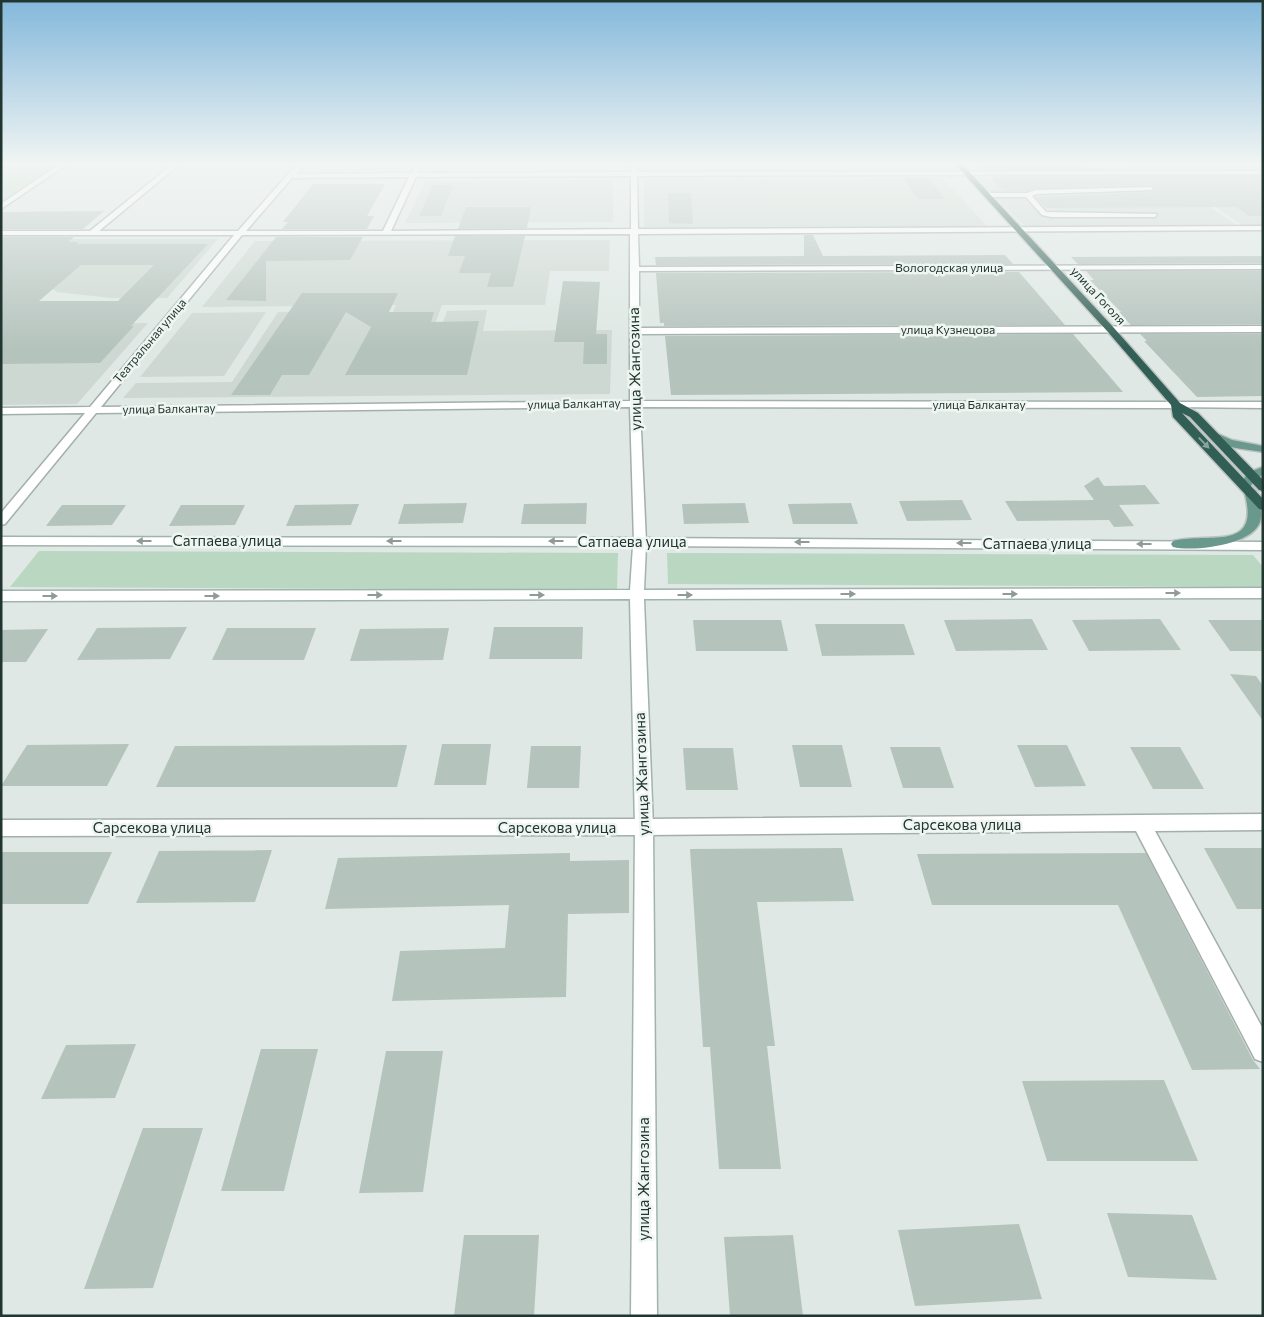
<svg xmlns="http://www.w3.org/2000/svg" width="1264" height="1317" font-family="Commissioner,sans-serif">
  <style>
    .built { fill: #ced8d3 }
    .green { fill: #bad7c2 }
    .building { fill: #b5c3bd; fill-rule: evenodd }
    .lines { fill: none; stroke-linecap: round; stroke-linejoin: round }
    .lane-casing { stroke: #a3afab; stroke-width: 3 }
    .street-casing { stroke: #a3afab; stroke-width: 3 }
    .secondary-casing { stroke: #a0b3ac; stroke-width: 3 }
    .primary-casing { stroke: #bdc3c1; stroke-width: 3 }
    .highway-casing { stroke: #bdc3c1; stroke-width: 3 }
    .lane { fill: #fff; fill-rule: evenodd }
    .street { fill: #fff; fill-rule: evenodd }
    .secondary { fill: #fff; fill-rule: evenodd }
    .primary { fill: #69998c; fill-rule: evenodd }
    .highway { fill: #325f55; fill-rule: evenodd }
    .oneway { fill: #87a39c }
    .oneway2 { fill: #909a98 }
    .labels { text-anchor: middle; stroke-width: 5; stroke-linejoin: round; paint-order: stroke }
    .far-street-label { font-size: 12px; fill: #223631; stroke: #eff6f2 }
    .street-label { font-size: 15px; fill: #223631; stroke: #eff6f2 }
  </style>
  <rect width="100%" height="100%" fill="#dfe8e4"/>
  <path class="built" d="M942 178 987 226 644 227V180Z
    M976 178H1169L1239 227 1025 226Z
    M1174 178 1263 182V227H1245Z
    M613 180V222L405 223 426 181Z
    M1 239H218L167 298H111L57 292 42 281Z
    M610 240 609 271H550L545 305H442L434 327H387L396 305 202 307 255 241Z
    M487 310 483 331 612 330 610 394 123 398 136 383 232 382 278 312 383 311 440 330 447 311Z
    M266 312 224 376 140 377 192 313Z
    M148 323 77 404 1 405V324Z"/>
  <path class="green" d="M1 163H60L1 202Z
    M39 551 618 553 617 590 10 587Z
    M667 553 1253 555 1263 567V587L668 584Z"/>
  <path class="building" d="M976 163H1080L1086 168 1263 167V171L1259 169 982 170Z
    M1263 175V216H1249L1236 207 1047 208 1035 197 1153 192 1155 190 1151 185 1035 188 1027 191 1003 190 989 177Z
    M903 178H929L945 199H918Z
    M313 184H385L367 216H374L367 229H282L288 222H283Z
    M433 185H453L441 216H419Z
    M668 193H691L693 224 669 223Z
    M466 207H531L527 228 458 229Z
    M104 211 83 229H1V212Z
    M804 235H813L823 256 1005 255 1013 264 656 265 655 257 804 256Z
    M455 236H525L513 287H487L491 273H459L465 256H448Z
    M1 237H74L68 242H79L77 244H208L131 326H134L100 363 1 364ZM81 265H154L118 301H39Z
    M276 237H363L350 260 266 261V301L226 300Z
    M1263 256V263L1078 264 1071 257Z
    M1086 271H1263V324L1131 325 1118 312H1121L1090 280H1094Z
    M1019 272 1065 325 664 326V323H660L656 273Z
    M563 281 600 282 596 334H607V364H583L584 342H554Z
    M302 293H398L389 312H434L431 322 479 321 467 375H345L371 327 346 312 309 375H282L270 395H231Z
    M1073 334 1123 392 671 395 665 336Z
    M1140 334H1263V396L1197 397 1144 341H1147Z
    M1098 477 1104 486 1145 485 1160 504 1119 505 1134 526 1114 527 1109 520 1017 521 1005 501 1094 500 1084 486Z
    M962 500 972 520 907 521 899 501Z
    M467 503 463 523 398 524 404 504Z
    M587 503 586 524H521L524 504Z
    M745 503 749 523 684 524 682 504Z
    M851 503 858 524H793L788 504Z
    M359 504 351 525 286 526 295 505Z
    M62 505H126L112 525 46 526Z
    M181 505H245L235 525 169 526Z
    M1032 619 1048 650 956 651 944 620Z
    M1160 619 1181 650 1089 651 1072 620Z
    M693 620H781L788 651H696Z
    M1208 620H1263V651H1230Z
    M815 624H904L915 655 822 656Z
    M187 627 170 659 77 660 97 628Z
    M494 627H583L582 659H489Z
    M227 628H316L304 660H212Z
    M449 628 443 660 350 661 360 629Z
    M48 629 26 662H1V630Z
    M1230 674 1256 676 1263 686V721Z
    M129 744 107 786H1L27 745Z
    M442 744H491L486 785H434Z
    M407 745 397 787H156L175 746Z
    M792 745H842L852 787H800Z
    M1017 745H1067L1086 786 1035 787Z
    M531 746H581L579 788H527Z
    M890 747H940L954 788H903Z
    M1130 747H1180L1204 789H1153Z
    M683 748H733L738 790H686Z
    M842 848 854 901 757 902 775 1046H767L781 1169H719L710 1047H703L690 849Z
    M1204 848H1263V909H1237Z
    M272 850 255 902 136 903 159 851Z
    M1 852H112L88 904H1Z
    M570 853V861L629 860V913L568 914 566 997 392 1001 400 951 505 948 509 905 325 909 338 858Z
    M1146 853 1253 1060 1260 1069 1192 1070 1118 905H932L917 854Z
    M136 1044 115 1098 41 1099 66 1045Z
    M261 1049H318L284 1191H221Z
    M386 1051H443L423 1192 359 1193Z
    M1164 1080 1198 1161H1047L1022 1081Z
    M143 1128H203L153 1288 84 1289Z
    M1107 1213 1192 1215 1217 1280 1128 1277Z
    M1019 1224 1042 1299 915 1306 898 1230Z
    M464 1235H539L534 1316H454Z
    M793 1235 803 1316H730L724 1237Z"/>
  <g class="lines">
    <defs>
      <path id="lane" d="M1151 187 1153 190 1036 194 1032 196 1046 212 1157 214 1155 217H1051L1042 215 1026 197H986L983 195 986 193H1027L1035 190Z
        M1176 402H1263V408L1173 407V403Z"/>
      <path id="street" d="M61 163H69L1 209V204Z
        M174 163H181L99 231H238L298 163H305L296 174 411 173 416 163H422L417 173 631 172V163H637V172L1259 171 1262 173 1261 174 637 176 638 229 1263 226V230L638 234 639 267 1263 265V269L639 271V328L1263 326V332L639 334 640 401 1176 402 1181 405 1176 408 640 407 646 542 640 546 634 542 630 407 96 413 5 524 1 525V513L85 413 1 414V408L90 407 234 235H1V231H90ZM631 176V229L391 231 416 177ZM409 177 383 231H246L292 178ZM630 234V401L101 407 242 235Z
        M1263 814V830L1155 831 1263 1029V1062L1255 1059 1136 831 644 835 1 836V820L644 819Z"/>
      <path id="secondary" d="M1 537 640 538 1263 542V550L646 546 644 590 1263 588V598L644 599 653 827 657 1316H631L635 827 630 599 1 601V591L630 590 633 546 1 545Z"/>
      <path id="primary" d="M1216 433 1232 440 1263 446V452C1246 449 1223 449 1210 436L1212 434Z
        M1263 467V475L1257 478 1249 488H1241L1239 485 1249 472Z
        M1250 487 1256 491C1259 500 1263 513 1260 522 1252 545 1194 552 1173 547L1171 544 1173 541C1210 532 1262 553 1244 491Z"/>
      <path id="highway" d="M954 163H961L1114 328 1180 403 1198 413 1263 480V491L1259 490 1190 417 1182 413 1263 499V510L1259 509 1173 417 1171 405 1108 332Z"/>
    </defs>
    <use href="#lane" class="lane-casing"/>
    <use href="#street" class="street-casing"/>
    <use href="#secondary" class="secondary-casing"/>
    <use href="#primary" class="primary-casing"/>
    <use href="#highway" class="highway-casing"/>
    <use href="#lane" class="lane"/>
    <use href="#street" class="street"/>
    <use href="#secondary" class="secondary"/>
    <use href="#primary" class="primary"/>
    <use href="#highway" class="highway"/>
  </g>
  <defs><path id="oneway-solid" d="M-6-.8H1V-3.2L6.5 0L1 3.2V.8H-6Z" transform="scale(1.25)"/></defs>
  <use class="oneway" href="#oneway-solid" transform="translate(1204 443) rotate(46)"/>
  <g class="oneway2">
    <use href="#oneway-solid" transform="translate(144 541) rotate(-180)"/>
    <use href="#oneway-solid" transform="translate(394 541) rotate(-180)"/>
    <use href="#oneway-solid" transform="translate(556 541) rotate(-180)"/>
    <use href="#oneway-solid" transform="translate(802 542) rotate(-180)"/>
    <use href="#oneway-solid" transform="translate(964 543) rotate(-180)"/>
    <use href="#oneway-solid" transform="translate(1144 544) rotate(-180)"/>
    <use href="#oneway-solid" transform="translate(1173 593)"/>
    <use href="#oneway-solid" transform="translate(848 594)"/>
    <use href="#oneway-solid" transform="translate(1010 594)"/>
    <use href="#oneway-solid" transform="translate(375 595)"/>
    <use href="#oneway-solid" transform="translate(537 595)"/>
    <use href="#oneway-solid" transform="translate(685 595)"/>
    <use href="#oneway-solid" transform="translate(50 596)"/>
    <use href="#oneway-solid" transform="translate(212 596)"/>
  </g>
  <linearGradient id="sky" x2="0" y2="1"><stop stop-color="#83b8db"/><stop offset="0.47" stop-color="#f1f5f3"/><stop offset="1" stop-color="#f1f5f3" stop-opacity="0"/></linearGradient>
  <rect width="1264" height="348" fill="url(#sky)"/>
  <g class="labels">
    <g class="far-street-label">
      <text x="949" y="272">Вологодская улица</text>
      <text transform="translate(1098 296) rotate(47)" y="4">улица Гоголя</text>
      <text x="948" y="334">улица Кузнецова</text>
      <text transform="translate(150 341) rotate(-50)" y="4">Театральная улица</text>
      <text transform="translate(574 404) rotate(-1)" y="4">улица Балкантау</text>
      <text x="979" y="409">улица Балкантау</text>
      <text transform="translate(169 409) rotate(-1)" y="4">улица Балкантау</text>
    </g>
    <g class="street-label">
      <text transform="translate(635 369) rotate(-91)" y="5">улица Жангозина</text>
      <text x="227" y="546">Сатпаева улица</text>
      <text x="632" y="547">Сатпаева улица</text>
      <text x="1037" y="549">Сатпаева улица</text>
      <text transform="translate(642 774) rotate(-92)" y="5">улица Жангозина</text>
      <text x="962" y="830">Сарсекова улица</text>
      <text x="152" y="833">Сарсекова улица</text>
      <text x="557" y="833">Сарсекова улица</text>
      <text transform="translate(644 1179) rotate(-90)" y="5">улица Жангозина</text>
    </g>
  </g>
  <rect width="1264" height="1317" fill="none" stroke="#223631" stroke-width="5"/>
</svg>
